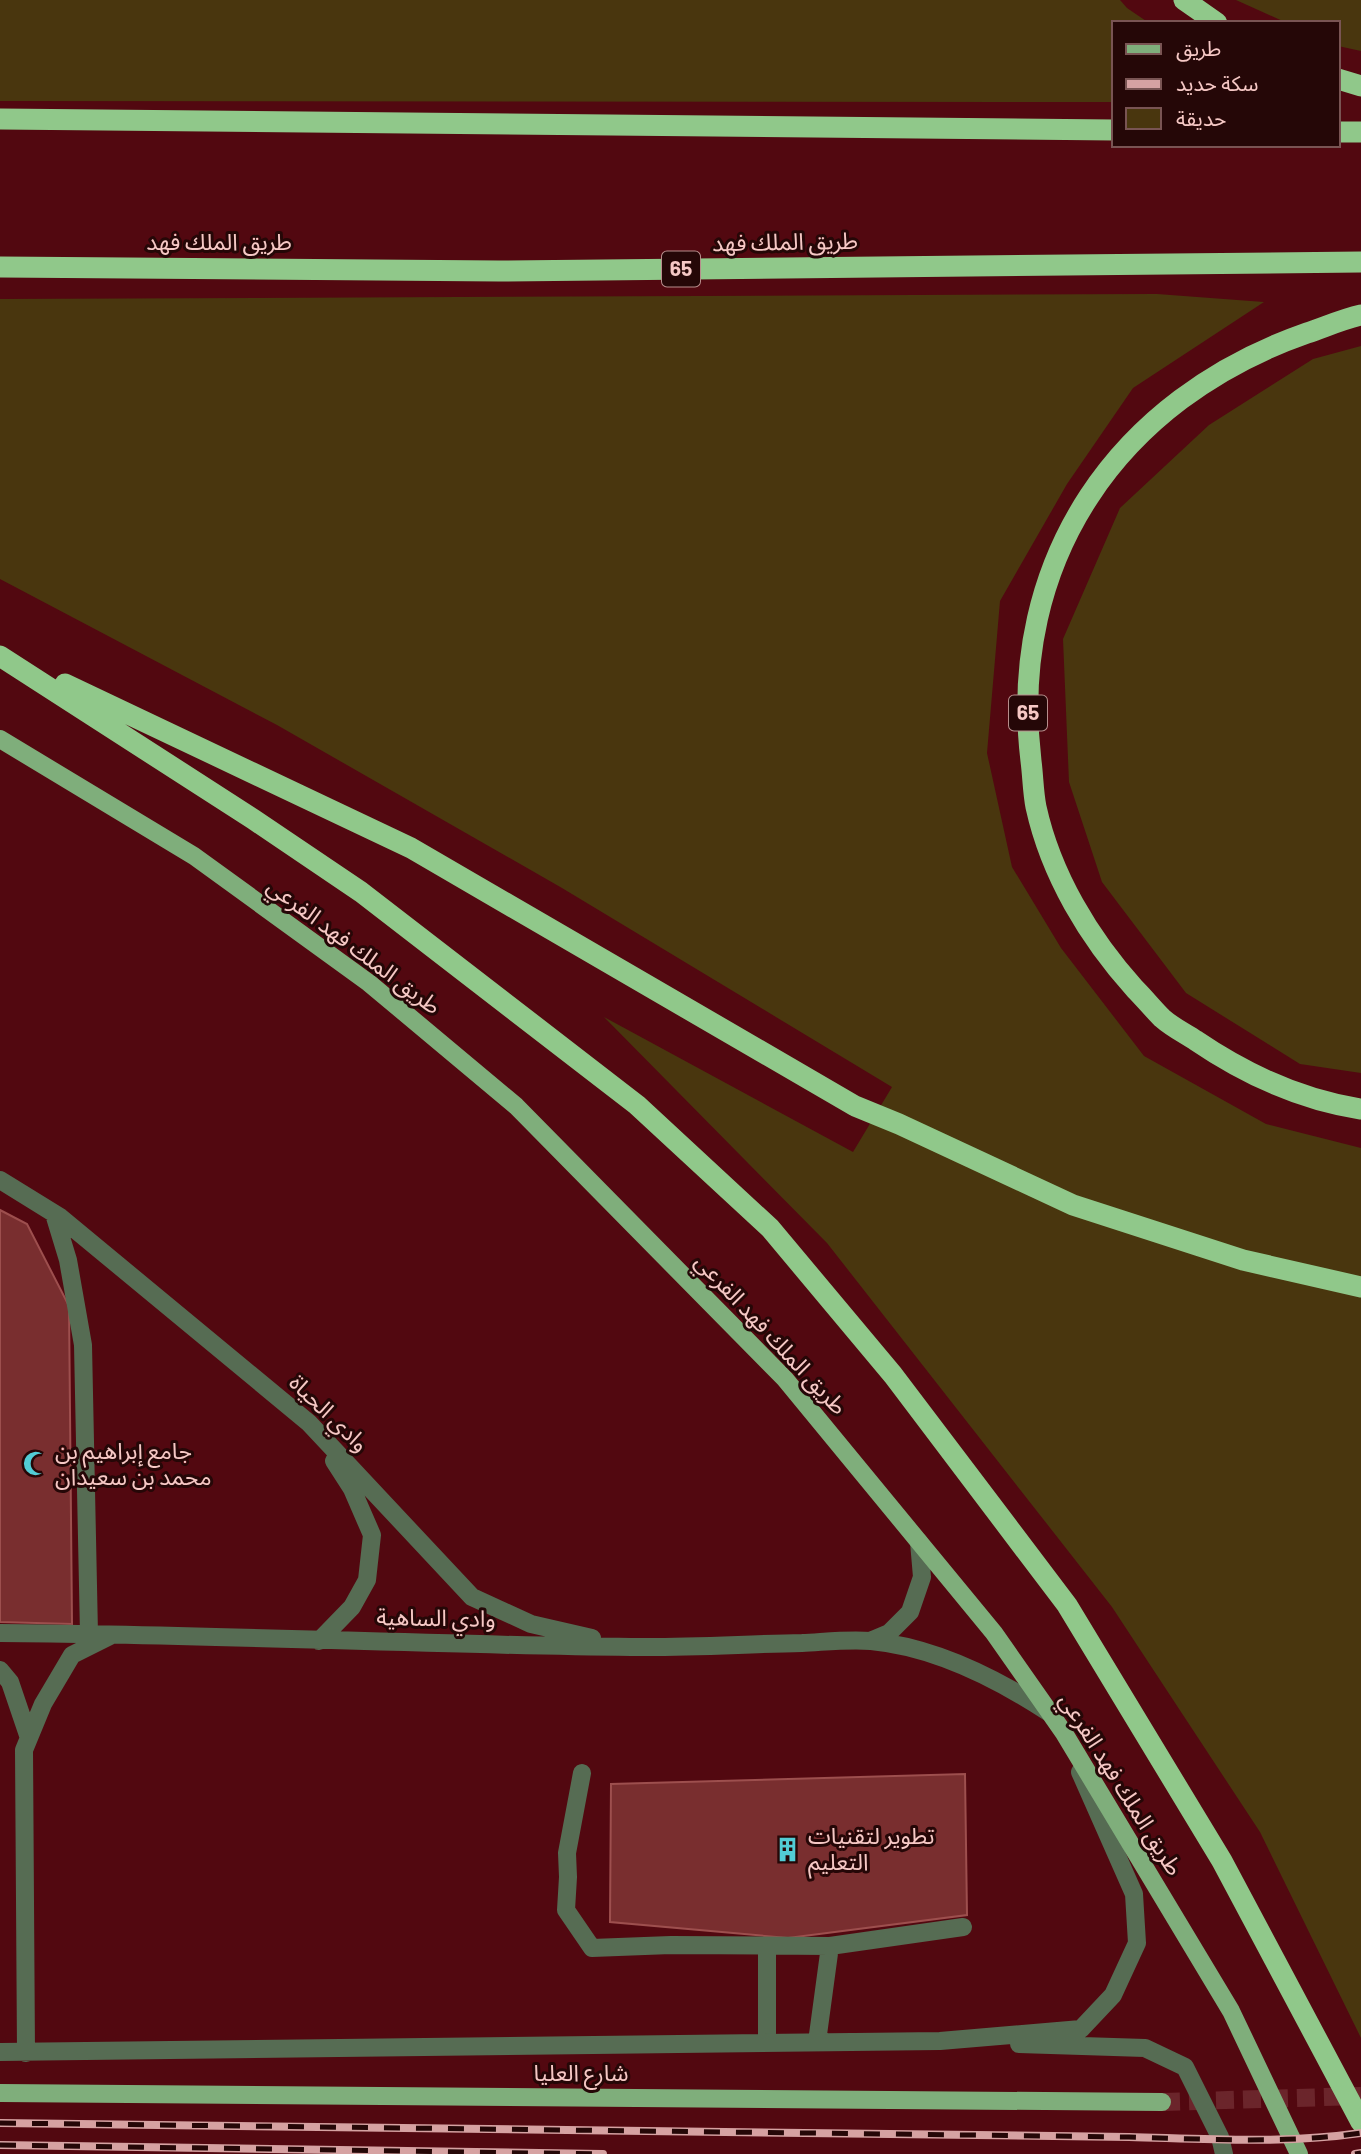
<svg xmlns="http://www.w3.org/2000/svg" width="1361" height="2154" font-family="Barlow,'Noto Sans Arabic',sans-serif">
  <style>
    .green { fill: #49360e }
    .building { fill: #792e2f; stroke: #9d4f4e; stroke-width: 2 }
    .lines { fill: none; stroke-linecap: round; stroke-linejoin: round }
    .major-tunnel { stroke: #6b252b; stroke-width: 18; stroke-dasharray: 18 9; stroke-linecap: butt }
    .minor { stroke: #566c53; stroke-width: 18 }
    .major { stroke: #7fae7b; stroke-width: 18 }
    .highway { stroke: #90c88a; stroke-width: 21 }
    .rail-casing { stroke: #d6a2a2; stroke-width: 8 }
    .rail { stroke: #250707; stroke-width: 5; stroke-dasharray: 16; stroke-linecap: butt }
    .labels { text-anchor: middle; stroke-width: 6; stroke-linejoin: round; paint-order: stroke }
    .shield { fill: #250707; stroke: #b78e8c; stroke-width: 2 }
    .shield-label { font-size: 21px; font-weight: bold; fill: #f6c8c5 }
    .street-label { font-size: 23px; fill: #f6c8c5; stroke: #250707 }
    .poi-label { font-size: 23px; fill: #f6c8c5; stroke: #250707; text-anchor: start }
  </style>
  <rect width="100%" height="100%" fill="#520810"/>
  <path class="green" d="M0 0H1120L1127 8 1149 23H1114V102L0 101Z
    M1236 0H1361V51L1338 46V23H1287Z
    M1157 294 1264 302 1133 388 1067 484 1000 601 987 753 1012 867 1061 948 1144 1056 1266 1124 1361 1148V2038L1260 1832 1112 1607 827 1243 604 1017 853 1152 892 1087 562 888 277 725 0 579V299Z
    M1361 346V1073L1300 1064 1186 993 1102 882 1069 782 1063 639 1120 508 1209 425 1313 359Z"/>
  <path class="building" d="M0 1210 27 1224 69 1306 72 1624 0 1622Z
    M965 1774 967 1915 788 1938 610 1922 611 1784Z"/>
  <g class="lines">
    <path class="major-tunnel" d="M1162 2102 1361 2096"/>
    <path class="minor" d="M0 1180 60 1217 309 1423 472 1597 531 1624 592 1638
      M54 1214 68 1260 83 1345 89 1634
      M0 1633C210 1634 420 1645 631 1647 688 1648 745 1644 802 1643 824 1642 849 1639 871 1641 935 1647 996 1678 1048 1712
      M319 1641 352 1607 367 1580 372 1535 352 1489 334 1461
      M870 1641 889 1633 910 1612 922 1577 919 1542
      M0 1670 10 1682 29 1738
      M582 1773 567 1853 568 1877 566 1910 592 1948 671 1945 830 1946 963 1927
      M817 2042 830 1946
      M767 2043V1946
      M1019 2044 1145 2048 1185 2067 1220 2137 1224 2154
      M0 2052 940 2041 1081 2029 1113 1995 1137 1943 1134 1894 1080 1772
      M26 2053 24 1750 43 1704 72 1655 110 1636"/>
    <path class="major" d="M0 739 194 856 369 983 516 1106 785 1379 994 1633 1064 1733 1231 2011 1299 2154
      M0 2093 1162 2102"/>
    <path class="highway" d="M1184 0 1217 23
      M1338 79 1361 86
      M0 119 1114 130
      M1338 132H1361
      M0 267 499 271 1361 262
      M1361 315C1343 319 1325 327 1307 333 1118 399 1007 560 1031 761 1033 776 1033 792 1036 807 1051 875 1089 938 1135 989 1144 998 1153 1009 1162 1018 1172 1027 1184 1033 1195 1040 1245 1074 1301 1100 1361 1109
      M0 656 253 819 361 892 637 1105 770 1228 893 1375 1067 1605 1222 1861 1361 2122
      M65 684 411 848 855 1106 899 1124 1073 1205 1243 1260 1361 1287"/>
    <defs>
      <path id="rail" d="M0 2123 1129 2137C1207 2139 1284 2144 1361 2133
        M0 2145 603 2154
        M1355 2154 1361 2153"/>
    </defs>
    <use href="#rail" class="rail-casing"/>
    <use href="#rail" class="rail"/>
  </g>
  <defs>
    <symbol id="mosque-bare" viewBox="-9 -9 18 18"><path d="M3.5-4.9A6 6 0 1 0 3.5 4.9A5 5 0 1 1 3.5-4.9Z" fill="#52ccd5" stroke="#250707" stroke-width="2.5" paint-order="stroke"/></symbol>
    <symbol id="building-bare" viewBox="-9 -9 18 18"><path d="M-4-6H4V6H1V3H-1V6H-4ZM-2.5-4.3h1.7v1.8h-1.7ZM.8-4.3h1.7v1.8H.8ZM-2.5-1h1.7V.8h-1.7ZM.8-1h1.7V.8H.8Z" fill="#52ccd5" stroke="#250707" stroke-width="2.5" paint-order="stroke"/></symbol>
  </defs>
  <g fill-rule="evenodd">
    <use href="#mosque-bare" x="18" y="1446" width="35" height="35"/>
    <use href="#building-bare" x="770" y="1832" width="35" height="35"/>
  </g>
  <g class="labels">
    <g class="shield">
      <rect x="662" y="251.5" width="38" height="35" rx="5"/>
      <rect x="1009" y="695.5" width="38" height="35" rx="5"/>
    </g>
    <g class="shield-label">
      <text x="681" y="276">65</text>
      <text x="1028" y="720">65</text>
    </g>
    <g class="street-label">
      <text x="219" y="250">طريق الملك فهد</text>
      <text transform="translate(785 242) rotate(-1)" y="8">طريق الملك فهد</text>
      <text transform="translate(354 946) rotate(37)" y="8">طريق الملك فهد الفرعي</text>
      <text transform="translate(771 1334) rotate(47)" y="8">طريق الملك فهد الفرعي</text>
      <text transform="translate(329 1413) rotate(44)" y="8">وادي الحياة</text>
      <text transform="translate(436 1618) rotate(1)" y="8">وادي الساهية</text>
      <text transform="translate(1121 1784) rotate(58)" y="8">طريق الملك فهد الفرعي</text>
      <text x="581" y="2081">شارع العليا</text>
    </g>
    <g class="poi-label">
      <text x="55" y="1459">جامع إبراهيم بن<tspan x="55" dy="26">محمد بن سعيدان</tspan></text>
      <text x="808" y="1844">تطوير لتقنيات<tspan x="808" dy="26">التعليم</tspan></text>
    </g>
  </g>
  <rect x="1112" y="21" width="228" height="126" fill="#250707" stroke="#795453" stroke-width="2"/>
  <rect x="1126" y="44" width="35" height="10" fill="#7fae7b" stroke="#795453" stroke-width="2"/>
  <text x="1176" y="56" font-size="21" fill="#f6c8c5">طريق</text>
  <rect x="1126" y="79" width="35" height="10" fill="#d6a2a2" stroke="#795453" stroke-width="2"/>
  <text x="1176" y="91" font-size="21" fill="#f6c8c5">سكة حديد</text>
  <rect x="1126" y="108" width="35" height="21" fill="#49360e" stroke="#795453" stroke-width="2"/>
  <text x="1176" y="126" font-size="21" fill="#f6c8c5">حديقة</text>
</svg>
